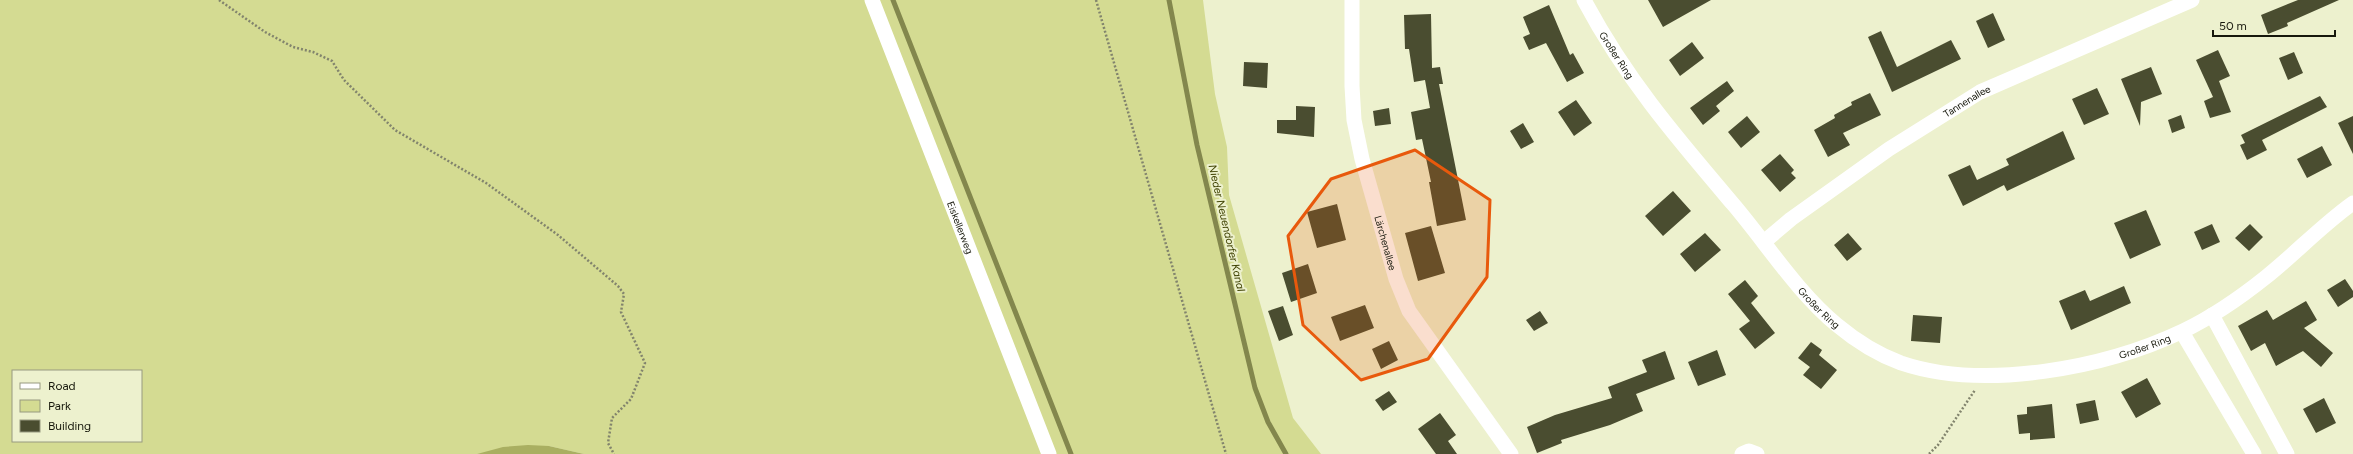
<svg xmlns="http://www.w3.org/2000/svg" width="2353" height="454" font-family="Figtree,sans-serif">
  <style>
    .green { fill: #d4db92; fill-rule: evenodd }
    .forest { fill: #a9af61 }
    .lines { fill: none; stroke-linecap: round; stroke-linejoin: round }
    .stream { stroke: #83874d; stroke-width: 5 }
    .building { fill: #4a4d30 }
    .path { stroke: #82846d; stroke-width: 2.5; stroke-dasharray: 2 2; stroke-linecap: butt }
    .minor { stroke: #fff; stroke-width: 15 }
    .marked { fill: #e8590c; fill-opacity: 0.2; stroke: #e8590c; stroke-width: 3; stroke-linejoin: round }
    .labels { text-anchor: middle; stroke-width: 4; stroke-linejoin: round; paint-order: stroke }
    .street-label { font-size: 10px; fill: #17180c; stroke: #edf1ce }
    .water-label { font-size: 11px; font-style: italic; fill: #404304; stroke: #edf1ce }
  </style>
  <rect width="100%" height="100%" fill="#edf1ce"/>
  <path class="green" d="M0 0H1203L1215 94 1227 147 1229 195 1293 418 1321 454H584L549 446 477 454H0ZM13 371H141V441H13Z"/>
  <path class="forest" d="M528 445 549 446 584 454H477L503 447Z"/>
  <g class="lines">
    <path class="stream" d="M893 0 1071 454
      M1169 0 1197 145 1255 388 1268 422 1286 454"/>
  </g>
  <path class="building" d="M1648 0H1711L1663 27Z
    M2298 0H2339L2287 23 2288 26 2268 34 2261 15Z
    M1549 5 1570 55 1573 53 1584 73 1567 82 1546 43 1529 50 1523 37 1530 34 1523 17Z
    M1993 13 2005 40 1988 48 1976 21Z
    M1431 14 1432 68 1440 67 1443 84H1439L1466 220 1437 226 1429 182H1431L1422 139 1416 140 1411 112 1430 108 1425 80 1414 82 1409 49H1405L1404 15Z
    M1881 31 1897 67 1951 40 1961 59 1892 92 1868 37Z
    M1692 42 1704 58 1680 76 1669 60Z
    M2218 50 2230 76 2219 81 2231 112 2210 118 2204 101 2213 97 2196 60Z
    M2294 52 2303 73 2288 80 2279 58Z
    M1244 62 1268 63 1267 88 1243 86Z
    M2151 67 2162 94 2141 102 2140 126 2121 79Z
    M1727 81 1734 91 1716 106 1720 111 1703 125 1690 108Z
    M2097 88 2109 114 2084 125 2072 99Z
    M1870 93 1881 115 1843 133 1850 145 1828 157 1814 130 1835 118 1834 115 1852 105 1851 102Z
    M2320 96 2327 107 2262 140 2267 150 2247 160 2240 145 2245 143 2241 135Z
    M1576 100 1592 123 1574 136 1558 112Z
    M1296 106 1315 107 1314 137 1277 133V120H1296Z
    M1389 108 1391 124 1375 126 1373 111Z
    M2181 115 2185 128 2172 133 2168 120Z
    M1747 116 1760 132 1741 148 1728 132Z
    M2353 116V154L2338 123Z
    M1523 123 1534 142 1521 149 1510 131Z
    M2063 131 2075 159 2007 191 2004 185 1963 206 1948 175 1970 165 1977 180 2009 165 2006 159Z
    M2322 146 2332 165 2307 178 2297 159Z
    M1780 154 1794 170 1791 173 1796 178 1780 192 1761 170Z
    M1673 191 1691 211 1663 236 1645 216Z
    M1337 204 1346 240 1317 248 1307 212Z
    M2146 210 2161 245 2130 259 2114 223Z
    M2212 224 2220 242 2202 250 2194 232Z
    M2250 224 2263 237 2249 251 2235 238Z
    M1431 226 1445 273 1418 281 1405 233Z
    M1705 233 1721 250 1695 272 1680 254Z
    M1848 233 1862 249 1847 261 1834 245Z
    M1308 264 1317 293 1291 302 1282 273Z
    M2345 279 2353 291V297L2338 307 2327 290Z
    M1745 280 1758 296 1751 303 1775 333 1755 349 1739 329 1750 321 1728 294Z
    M2124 286 2131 303 2071 330 2059 301 2085 290 2090 301Z
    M2306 301 2317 320 2304 328 2333 353 2321 367 2303 351 2276 366 2265 343 2251 351 2238 326 2267 310 2273 320Z
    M1365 305 1374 328 1340 341 1331 317Z
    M1283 306 1293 335 1279 341 1268 311Z
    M1540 311 1548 323 1534 331 1526 320Z
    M1913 315 1942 317 1940 343 1911 341Z
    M1389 341 1398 360 1381 369 1372 349Z
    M1811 342 1822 350 1819 355 1837 370 1821 389 1803 375 1810 367 1798 358Z
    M1717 350 1726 375 1698 386 1688 362Z
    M1665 351 1675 379 1636 394 1643 411 1610 425 1561 440 1562 443 1537 453 1527 427 1555 415 1612 398 1608 387 1647 372 1642 360Z
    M2147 378 2161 404 2136 418 2121 392Z
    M1389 391 1397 402 1383 411 1375 400Z
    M2324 398 2336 423 2316 433 2303 409Z
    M2095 400 2099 420 2080 424 2076 404Z
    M2052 404 2055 438 2030 440V433L2019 434 2017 415 2027 414V407Z
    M1440 413 1456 435 1448 441 1457 454H1436L1418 429Z"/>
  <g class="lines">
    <path class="path" d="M219 0 265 32 293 47 313 52 332 61 344 80 395 130 486 183 558 235 618 286 624 294 621 312 645 363 631 399 612 418 608 443 614 454
      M1096 0 1226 454
      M1929 454 1938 445 1975 390"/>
    <g class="minor">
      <path id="s1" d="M872 0 1049 454"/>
      <path id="s2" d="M1352 0V86L1354 120 1362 159 1396 279 1409 311 1511 454"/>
      <path id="s3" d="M1584 0C1626 79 1676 137 1733 204 1767 244 1797 292 1837 325 1855 340 1879 355 1901 363 1984 391 2105 368 2183 331 2212 317 2241 297 2266 277 2296 253 2322 225 2353 203"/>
      <path id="s4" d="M1765 241 1791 219 1889 149 1980 92 2192 0"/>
      <path d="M2212 315 2287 454"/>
      <path d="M2182 332 2254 454"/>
      <path d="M1742 454 1749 451 1757 454"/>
    </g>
  </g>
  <path class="marked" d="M1415 150 1490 200 1487 277 1428 359 1361 380 1303 325 1288 236 1331 179Z"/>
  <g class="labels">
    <g class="street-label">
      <text dy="4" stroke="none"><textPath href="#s3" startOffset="64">Großer Ring</textPath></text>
      <text dy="4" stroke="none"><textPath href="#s4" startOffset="246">Tannenallee</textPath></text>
      <text dy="4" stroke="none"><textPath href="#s1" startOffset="244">Eiskellerweg</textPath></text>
      <text dy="4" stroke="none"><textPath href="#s2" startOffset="247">Lärchenallee</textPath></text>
      <text dy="4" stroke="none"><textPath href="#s3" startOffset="388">Großer Ring</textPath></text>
      <text dy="4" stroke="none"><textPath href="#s3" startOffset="736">Großer Ring</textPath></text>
    </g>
    <g class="water-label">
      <text transform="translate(1227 228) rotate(77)" y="4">Nieder Neuendorfer Kanal</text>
    </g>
  </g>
  <rect x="12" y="370" width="130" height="72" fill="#edf1ce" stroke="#979a80"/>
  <rect x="20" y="383" width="20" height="6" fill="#ffffff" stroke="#979a80"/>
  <text x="48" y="390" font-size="12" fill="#17180c">Road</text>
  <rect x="20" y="400" width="20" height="12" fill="#d4db92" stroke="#979a80"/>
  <text x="48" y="410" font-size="12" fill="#17180c">Park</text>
  <rect x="20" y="420" width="20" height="12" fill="#4a4d30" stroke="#979a80"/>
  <text x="48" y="430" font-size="12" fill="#17180c">Building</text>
  <path d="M2213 30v6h122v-6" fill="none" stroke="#17180c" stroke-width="2"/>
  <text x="2219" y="30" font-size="12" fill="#17180c" stroke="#edf1ce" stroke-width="3" paint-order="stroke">50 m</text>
</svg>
